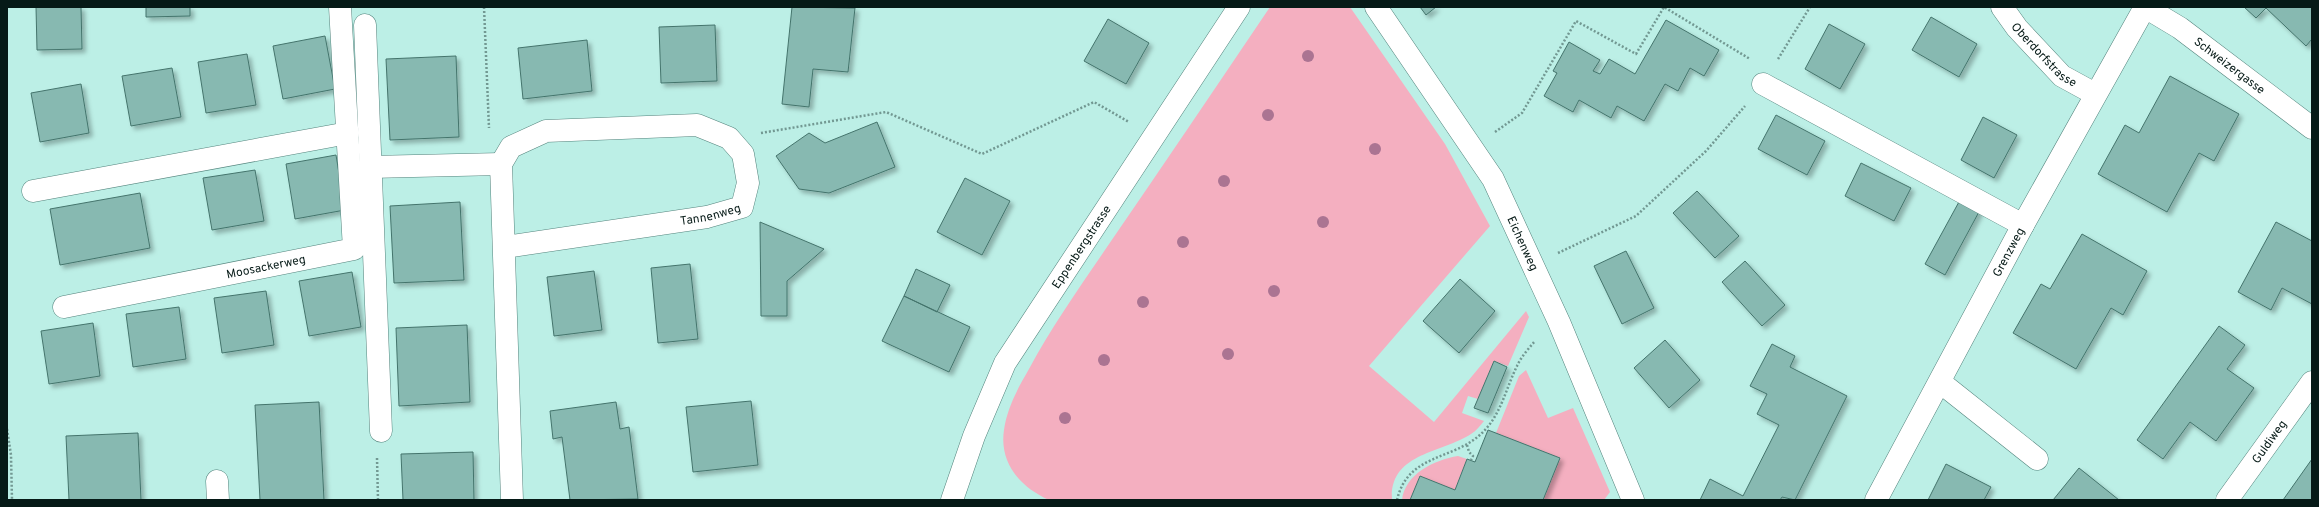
<svg xmlns="http://www.w3.org/2000/svg" width="2319" height="507" font-family="Overpass,sans-serif">
  <style>
    .green { fill: #f4afc0 }
    .building { fill: #87b9b1; stroke: #44746c; filter: url(#shadow) }
    .lines { fill: none; stroke-linecap: round; stroke-linejoin: round }
    .minor-casing { stroke: #54847d; stroke-width: 23 }
    .path { stroke: #729892; stroke-width: 2.5; stroke-dasharray: 2 2; stroke-linecap: butt }
    .minor { stroke: #fff; stroke-width: 22 }
    .tree { fill: #ab7492 }
    .labels { text-anchor: middle; stroke-width: 4; stroke-linejoin: round; paint-order: stroke }
    .street-label { font-size: 12px; fill: #061a17; stroke: #fff }
  </style>
  <defs>
    <filter id="shadow"><feDropShadow dx="3.5" dy="3.5" stdDeviation="2" flood-color="#0004"/></filter>
  </defs>
  <rect width="100%" height="100%" fill="#bcefe6"/>
  <path class="green" d="M1270 7H1350L1445 144 1490 226 1369 366 1434 422 1526 311 1529 317 1508 366 1494 361 1478 399 1468 396 1462 413 1484 421C1480 426 1476 431 1471 434 1442 453 1389 453 1392 500H1049C1020 487 999 463 1004 430 1007 408 1018 388 1029 369 1052 326 1080 287 1107 247 1162 167 1216 87 1270 7Z
    M1526 370 1548 418 1573 408 1610 492 1604 500H1543L1560 458 1496 433 1519 376Z
    M1458 456 1467 459 1455 490 1420 476 1410 500H1402C1405 474 1434 460 1458 456Z"/>
  <path class="building" d="M36 7H81L82 49 37 50Z
    M146 7H190V16L146 17Z
    M792 7 855 8 848 72 813 69 809 107 782 104Z
    M1420 7H1436L1426 15Z
    M2244 7H2312V39L2306 46 2266 8 2256 18Z
    M1931 17 1977 44 1959 77 1912 50Z
    M1108 19 1149 43 1126 84 1084 61Z
    M1666 20 1719 50 1704 76 1690 68 1678 91 1665 84 1644 121 1617 106 1611 118 1579 100 1573 112 1544 96 1557 73 1553 71 1569 42 1600 60 1593 71 1600 74 1609 59 1635 74Z
    M1829 24 1865 44 1840 89 1805 69Z
    M715 25 717 81 661 83 659 27Z
    M325 36 335 89 283 99 273 46Z
    M587 40 592 91 523 99 518 48Z
    M247 54 256 105 206 113 198 62Z
    M456 56 459 137 390 140 386 59Z
    M172 68 181 117 131 126 122 76Z
    M2170 76 2239 114 2214 161 2199 153 2167 212 2098 174 2125 125 2139 133Z
    M81 84 89 133 40 142 31 93Z
    M1776 115 1825 141 1807 175 1758 149Z
    M1983 117 2017 135 1994 178 1961 160Z
    M877 122 895 167 829 193 799 189 776 156 809 133 825 143Z
    M336 155 345 210 295 219 286 164Z
    M1861 163 1911 188 1894 221 1845 196Z
    M255 170 264 221 212 230 203 178Z
    M965 178 1010 201 982 255 937 232Z
    M1697 191 1739 236 1715 258 1673 213Z
    M140 193 150 248 60 265 50 209Z
    M1960 200 1980 210 1945 275 1925 264Z
    M460 202 464 280 394 283 390 206Z
    M760 222 824 249 787 281V316H761Z
    M2276 222 2312 241V304L2282 288 2271 310 2238 292Z
    M2082 234 2147 271 2123 315 2111 308 2076 369 2013 333 2041 284 2050 289Z
    M1626 251 1654 308 1622 324 1594 266Z
    M1745 261 1785 305 1762 326 1722 282Z
    M690 264 698 339 658 343 651 268Z
    M916 269 950 285 937 312 904 296Z
    M594 271 602 330 554 336 547 277Z
    M352 272 361 327 309 336 299 281Z
    M1460 279 1495 311 1459 353 1423 321Z
    M266 291 274 345 222 353 214 298Z
    M904 296 970 327 949 372 882 341Z
    M179 307 186 359 133 367 126 314Z
    M93 323 100 376 49 384 41 331Z
    M467 325 470 402 399 406 396 328Z
    M2219 326 2245 345 2227 369 2254 388 2216 441 2190 422 2163 459 2137 440Z
    M1665 340 1700 380 1669 408 1634 368Z
    M1772 344 1795 356 1790 367 1847 396 1795 500 1782 497 1780 500H1700L1710 479 1743 496 1779 425 1757 414 1767 394 1750 386Z
    M1494 361 1507 367 1488 413 1474 408Z
    M751 401 758 465 693 472 686 407Z
    M319 402 324 500H260L255 405Z
    M616 402 620 429 629 427 638 499 570 500 562 437 553 439 550 411Z
    M1488 430 1560 458 1543 500H1410L1420 476 1455 490 1467 459 1475 462Z
    M138 433 141 500H69L66 436Z
    M473 452 474 500H403L401 454Z
    M2312 459V500H2283Z
    M1946 464 1991 487 1984 500H1928Z
    M2079 468 2119 500H2053Z"/>
  <g class="lines">
    <defs>
      <g id="minor">
        <path id="s1" d="M1376 7 1493 179 1559 322 1633 500"/>
        <path id="s2" d="M2002 7 2017 28 2062 76 2095 94"/>
        <path id="s3" d="M2145 7 2180 28 2312 128"/>
        <path d="M365 25 381 431"/>
        <path d="M1763 84 2023 225"/>
        <path d="M370 167 501 164"/>
        <path d="M33 191 348 133"/>
        <path id="s4" d="M505 247 707 217 742 207 748 183 743 154 729 138 697 125 546 131 511 147 501 164 512 500"/>
        <path id="s5" d="M64 307 354 249 340 7"/>
        <path d="M1940 382 2037 459"/>
        <path d="M217 481 218 500"/>
        <path id="s6" d="M952 500 974 436 1005 363 1239 7"/>
        <path id="s7" d="M1876 500 2023 225 2145 7"/>
        <path id="s8" d="M2227 500 2312 382"/>
      </g>
    </defs>
    <use href="#minor" class="minor-casing"/>
    <path class="path" d="M484 7 489 128
      M1778 59 1810 7
      M1495 132 1522 113 1576 21 1636 54 1664 7 1750 59
      M761 133 886 112 982 154 1094 102 1129 122
      M1558 253 1636 216 1706 151 1745 106
      M7 429 11 455 12 500
      M1467 445 1469 452 1473 456 1471 460
      M377 458 378 500
      M1397 500C1408 453 1453 461 1482 433 1501 415 1506 388 1517 366 1521 357 1529 348 1535 341"/>
    <use href="#minor" class="minor"/>
  </g>
  <g class="tree">
    <circle cx="1308" cy="56" r="6"/>
    <circle cx="1268" cy="115" r="6"/>
    <circle cx="1375" cy="149" r="6"/>
    <circle cx="1224" cy="181" r="6"/>
    <circle cx="1323" cy="222" r="6"/>
    <circle cx="1183" cy="242" r="6"/>
    <circle cx="1274" cy="291" r="6"/>
    <circle cx="1143" cy="302" r="6"/>
    <circle cx="1228" cy="354" r="6"/>
    <circle cx="1104" cy="360" r="6"/>
    <circle cx="1065" cy="418" r="6"/>
  </g>
  <g class="labels">
    <g class="street-label">
      <text dy="4" stroke="none"><textPath href="#s2" startOffset="64">Oberdorfstrasse</textPath></text>
      <text dy="4" stroke="none"><textPath href="#s3" startOffset="103">Schweizergasse</textPath></text>
      <text dy="4" stroke="none"><textPath href="#s4" startOffset="208">Tannenweg</textPath></text>
      <text dy="4" stroke="none"><textPath href="#s1" startOffset="279">Eichenweg</textPath></text>
      <text dy="4" stroke="none"><textPath href="#s6" startOffset="286">Eppenbergstrasse</textPath></text>
      <text dy="4" stroke="none"><textPath href="#s7" startOffset="281">Grenzweg</textPath></text>
      <text dy="4" stroke="none"><textPath href="#s5" startOffset="206">Moosackerweg</textPath></text>
      <text dy="4" stroke="none"><textPath href="#s8" startOffset="72">Guldiweg</textPath></text>
    </g>
  </g>
  <rect width="2319" height="507" fill="none" stroke="#061a17" stroke-width="16"/>
</svg>
